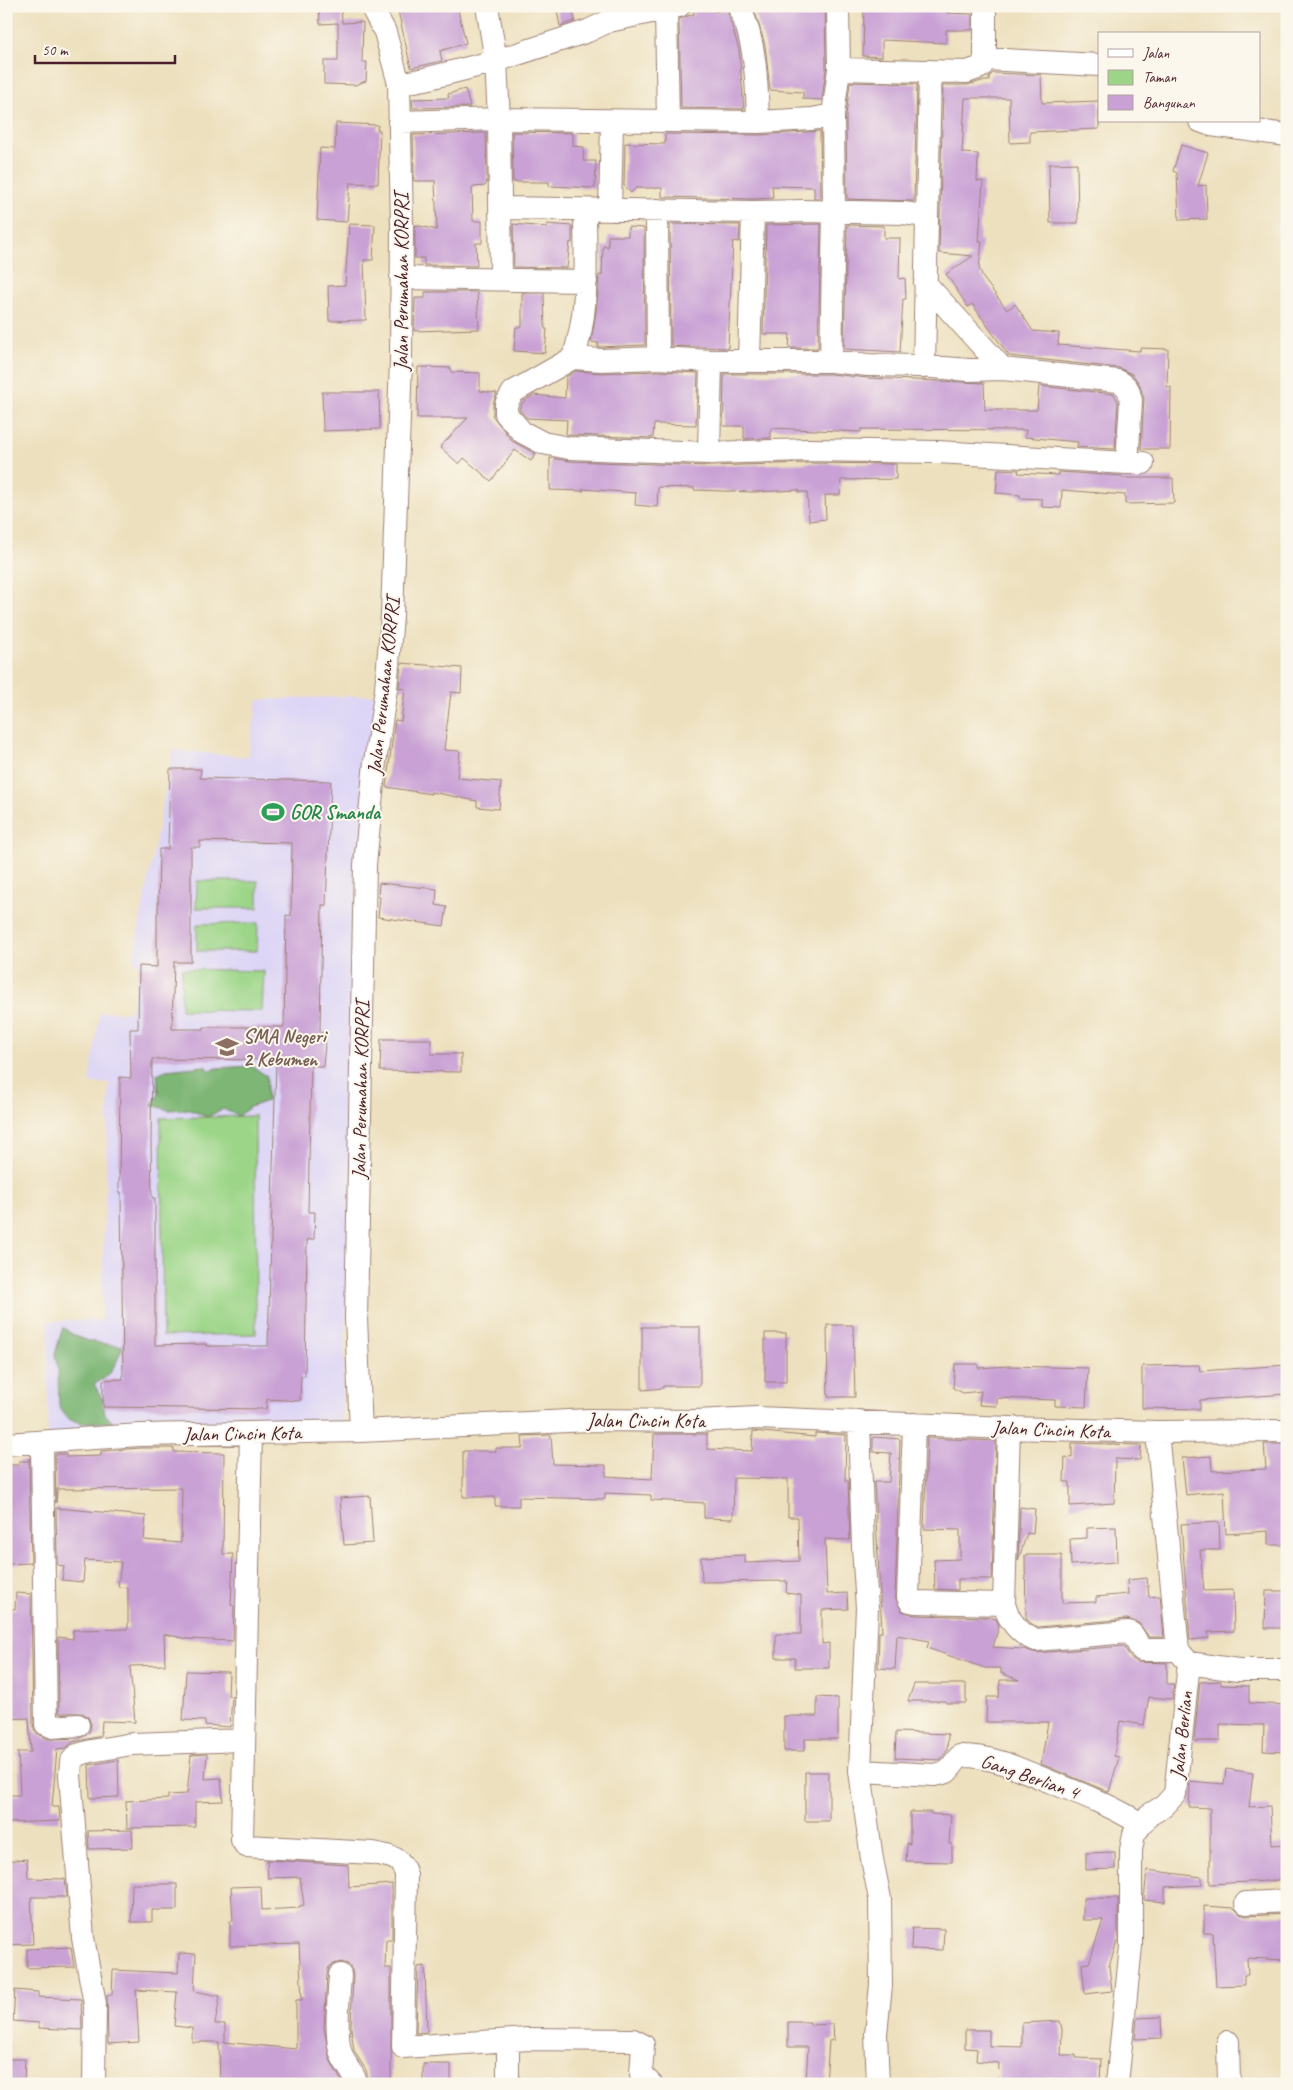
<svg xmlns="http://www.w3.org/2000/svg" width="1293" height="2090" font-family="Caveat,sans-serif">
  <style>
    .built { fill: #ddd5f6 }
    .green { fill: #9cd588; stroke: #737a5a }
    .forest { fill: #7db674; stroke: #646a50 }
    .building { fill: #c9a1d5; fill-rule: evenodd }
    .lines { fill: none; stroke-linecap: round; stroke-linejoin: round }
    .street-casing { stroke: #9c8074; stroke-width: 24 }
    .street { stroke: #fff; stroke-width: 22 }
    .labels { text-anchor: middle; stroke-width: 4; stroke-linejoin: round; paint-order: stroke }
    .street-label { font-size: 20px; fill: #4a1f2b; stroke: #fbf7ec }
    .leisure-label { font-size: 20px; font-weight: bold; fill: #27864d; stroke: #fbf7ec; text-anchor: start }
    .education-label { font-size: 20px; font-weight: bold; fill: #785e54; stroke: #fbf7ec; text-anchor: start }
  </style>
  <rect width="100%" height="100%" fill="#fbf7ec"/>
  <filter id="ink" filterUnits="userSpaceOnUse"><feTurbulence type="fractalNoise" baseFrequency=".02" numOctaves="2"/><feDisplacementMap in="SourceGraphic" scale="10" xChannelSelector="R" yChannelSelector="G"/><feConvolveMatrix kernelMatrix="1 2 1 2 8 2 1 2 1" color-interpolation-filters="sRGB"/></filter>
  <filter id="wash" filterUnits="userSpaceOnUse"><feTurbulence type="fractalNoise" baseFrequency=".0096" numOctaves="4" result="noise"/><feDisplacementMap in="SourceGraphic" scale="20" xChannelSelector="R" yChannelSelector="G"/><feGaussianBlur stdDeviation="1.12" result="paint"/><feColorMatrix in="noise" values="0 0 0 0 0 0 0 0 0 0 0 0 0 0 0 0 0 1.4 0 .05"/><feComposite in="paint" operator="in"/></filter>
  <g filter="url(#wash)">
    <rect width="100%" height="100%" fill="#ede0be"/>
    <path class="built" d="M378 695 341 1428 48 1441V1321L101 1320 109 1083H89L100 1012H130L139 966 133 959 173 750 248 757 258 700Z"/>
    <path class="green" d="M197 881H258V908H196Z
      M258 923 257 951H197V924Z
      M182 969 264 971 262 1011 181 1010Z
      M255 1116 256 1334 163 1336 161 1118Z"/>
    <path class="forest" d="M205 1066 211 1071 216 1068 251 1066 267 1076V1101L250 1107 238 1116 223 1109 207 1117 188 1109 169 1110 152 1105 159 1094 157 1074 166 1070Z
      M63 1327C80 1343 100 1343 123 1346 115 1365 114 1375 94 1384L103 1400 105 1414 113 1422 81 1423 68 1419 59 1407 58 1370 55 1354Z"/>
    <g id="blocks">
      <path class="building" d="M319 6H341L342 23 363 22 362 62H367L366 81 355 85 324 84V61H338V23L320 24Z
        M397 6H457L466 43 440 51 442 61 411 68Z
        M556 6H572L575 21 560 26Z
        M693 6H714L715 12 727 9 739 50 744 109 681 108 679 19 694 14Z
        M753 6H825L826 68 822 100 803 99V92L770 90 765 45Z
        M864 6H947V13L972 14V30H946V43L882 40V57L863 56Z
        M993 73 1041 75 1042 103 1099 101V129L1030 132V142L1010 143 1009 98H965L962 153 978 154 977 181H983L979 241H982L979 269 982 274 981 275 1007 310 1015 304 1033 331 1059 333 1058 345 1140 351V348L1168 349 1167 387H1171L1170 449H1141L1144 399 1139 383 1132 374 1119 368 1009 356 972 304 968 307 946 274 973 256 939 253 943 85H967L982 81H989V77Z
        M850 82 917 84 914 201 847 199 846 116Z
        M465 89 470 107 413 108 412 99 449 98 448 94Z
        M336 123 378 125 377 130H380L378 184 350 183 347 222 317 220 320 148 335 149Z
        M820 131 821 198H814V187L772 186 773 198 753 199 662 197V188H636L631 193 624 186 625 143 665 144V134L759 135Z
        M512 132 573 133V146L584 147 583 161H596L595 188 549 186V182H513Z
        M486 133 487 181 485 186 472 187 473 221H482V243H476L477 266 424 265V258H415V225L437 230 435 181H414L413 135Z
        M1181 145 1208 153 1198 186 1206 185 1207 219 1179 220 1177 173 1173 171Z
        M1077 163 1078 223H1050L1049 164Z
        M349 224 375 225 373 260H364L366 320 329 321 328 286 345 285Z
        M513 224 547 227V224L572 226V243L570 242 567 268 514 267Z
        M670 224 740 225 739 242 733 241 728 348 671 346Z
        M821 224 818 348H789L790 334H763L766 225Z
        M847 225 884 226V238H900L899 279 905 278 906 299H903L900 352 844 349Z
        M628 227 644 228 645 345 598 347V343L591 342 597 305 599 275H602L603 246 608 247V236H628Z
        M425 292H477L479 329 414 331 415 298H425Z
        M522 293H544L545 329H547L545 353 514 351 516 327H522Z
        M418 367 451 368V372L480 373V391L497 393 493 404V415H492L512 441 536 454 531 461 515 450 491 481 464 458 459 464 440 447 468 418H417Z
        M576 371 601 373 658 371 698 373 696 425 654 424 653 438 570 435 566 434 567 420 527 418 519 409 523 402 534 395 565 398 566 377Z
        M724 374H830L868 378 984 383 985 410H1037L1039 386 1114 394 1118 402 1115 449 1077 447 1078 442 1025 437 1026 430 861 429V432L771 428V438L744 439V426H723Z
        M322 392H379L380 429 323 431Z
        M550 458 569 461 709 466 809 463 896 464V479L841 480 840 495H825L826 519 809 521 807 492H799V490L753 492 694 490V488L658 487 657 507 635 505 636 493 583 489V491L550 490Z
        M998 469 1019 470 1018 473 1058 475V472L1122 476V478H1173L1174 503 1125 504V495L1062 490 1061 508 1042 507V499L1020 498V495L996 493Z
        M401 663 462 668 461 693 451 692 444 750 460 751 457 778 501 782 499 809 477 807V801L431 792V794L386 787 395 720 401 721 405 689 399 688Z
        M170 769H201L200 778 331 781 326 905H322L320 1032 326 1033 323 1067 311 1065 308 1212H315L314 1239 307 1240 305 1376H301L300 1401 267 1399 266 1409 103 1407V1380L123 1379 121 1192H119L120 1077 131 1078 130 1029H138L139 966 157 967V913H158L159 849H168ZM200 841 292 843 291 916 286 915 284 1027H204V1029H172L174 962H191V847H200ZM152 1059 276 1060 268 1346H206V1344L155 1345V1198H152L151 1142Z
        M379 883 437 889 436 905 447 907 444 926 378 917 380 897H378Z
        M381 1039H431V1054H461V1072L380 1071Z
        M827 1325H853L855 1397H828Z
        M642 1327H700V1386H663V1388L642 1390Z
        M765 1333H786V1382H765Z
        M955 1364H978V1368L1009 1366 1088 1368 1086 1407 1055 1406V1400L997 1398V1406L979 1405 981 1391 963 1393 953 1388Z
        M1199 1365 1200 1371 1287 1365V1394L1200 1400V1409L1142 1408V1366Z
        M753 1431 815 1437V1433L846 1435 845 1481H848L850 1540 825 1539 827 1594 847 1593 848 1609 822 1610V1644L829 1643V1668H795V1658H776V1634H801V1595L786 1593 787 1581 702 1582 701 1557 745 1555V1563L799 1561 798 1517H788V1479L734 1478 733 1519 704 1518V1503L651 1500V1495L605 1493V1499L519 1497V1506H495V1497H463V1451H496V1448H523L522 1436 551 1435 553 1464 606 1465V1476L652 1479 654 1434H707V1449L752 1451Z
        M873 1437 900 1439 895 1597 902 1611 915 1615 989 1617 996 1619 999 1626 993 1647 1023 1649 1037 1653 1124 1646 1130 1657 1137 1662 1167 1663V1684H1174L1172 1699 1149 1697 1144 1725 1120 1721 1114 1756 1119 1757 1109 1792 1041 1764 1048 1722H986L987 1697H999L1000 1680H1019L1001 1673V1668H985L927 1648 929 1641 897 1635 895 1669 878 1668 879 1632H882L874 1482H889L891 1453 873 1452Z
        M927 1438 996 1441 992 1579H958V1590L935 1589 934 1560 960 1559V1530L924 1529Z
        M1072 1443 1141 1445 1140 1460 1115 1459 1114 1503 1070 1506V1482H1064L1065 1457 1072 1458Z
        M1264 1444H1286L1287 1545H1268V1531L1226 1534 1224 1491 1186 1495 1182 1458 1211 1456 1212 1471 1266 1469Z
        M141 1448H174V1452L224 1453 223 1554H233L231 1605 234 1606 233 1641 188 1639 164 1634 165 1665 130 1666 135 1722 102 1721 101 1736 73 1742 66 1748 57 1749 52 1807H59L60 1821 6 1823V1795H20L18 1752H31L29 1718 6 1719V1609H15L16 1593 31 1594 33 1724 35 1732 48 1739 80 1738 86 1735 90 1731 91 1724 88 1717 83 1713H59L58 1637 73 1639V1630L128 1629V1588L118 1587 121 1562 85 1560 83 1582 62 1580 64 1566 57 1565 56 1508 146 1516 144 1540 181 1543 182 1488 57 1489 56 1503 55 1454H66V1457L101 1456V1451Z
        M29 1458 31 1563 6 1564V1465H19V1461H29Z
        M370 1496 373 1543 344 1545 340 1498Z
        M1020 1507 1035 1509 1033 1534 1027 1533 1018 1561Z
        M1219 1522 1220 1550H1200L1204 1591 1233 1590 1234 1631 1208 1632 1209 1638 1190 1640 1181 1524Z
        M1116 1527 1117 1562 1071 1565 1070 1539 1087 1538V1528Z
        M1025 1555H1062V1603L1096 1602V1597L1128 1594 1127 1580 1147 1578 1149 1597 1160 1596 1164 1637H1149L1139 1623 1127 1619 1038 1627 1032 1624 1026 1618Z
        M1266 1591H1287V1628H1265Z
        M186 1671 229 1672 228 1696H232L230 1727 205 1725V1721L183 1720Z
        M1221 1681V1685L1249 1686V1703L1286 1705 1284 1752 1263 1751 1264 1725 1220 1724V1741H1194L1200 1682Z
        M914 1684H966V1703H946V1701H908Z
        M817 1697 838 1698V1739H805V1751H784V1716H817Z
        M896 1732 948 1734 947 1751 940 1760 895 1758Z
        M207 1754 205 1779 221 1778 223 1801 195 1802V1827L127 1828 126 1801 168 1799V1795L187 1794 191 1755Z
        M118 1760 119 1797 90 1798 89 1765Z
        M1226 1769 1253 1773 1249 1807 1270 1806 1272 1845 1287 1844V1880L1210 1884V1808L1189 1807 1190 1781 1224 1784Z
        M805 1772H829V1821H805Z
        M910 1812H931V1814L951 1815 949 1844H952V1862L906 1861 907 1843 910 1844Z
        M132 1830 133 1848 89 1849 88 1831Z
        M1115 1852V1869L1086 1870V1853Z
        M27 1859 28 1878 65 1879 67 1897H31L33 1944 6 1945V1861Z
        M267 1860 348 1865 349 1887 392 1884V1940H386L385 1968H391V2084H369L366 2070 354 2051 351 2028 353 1975 352 1970 348 1964 341 1962 334 1964 329 1967 327 1974 324 2028 330 2060 343 2084H220L219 2042H192V2028L174 2026 177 1992 136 1990 139 2042 108 2044 107 1995H112L113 1970 178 1973 179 1953 196 1954 194 1991 220 1996 215 2024H225V2042H223L296 2049V2000H302L299 1944 230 1946V1921H233L231 1887 261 1886 262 1910 299 1908V1906L304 1905 300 1877 268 1878Z
        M1147 1870 1202 1877V1885L1165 1887V1902L1144 1900Z
        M132 1884H177V1910H152V1922H131Z
        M1083 1898H1118V1939L1109 1966 1112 1991 1085 1994 1082 1964 1089 1963 1103 1920H1083Z
        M1204 1906 1234 1908 1240 1914 1246 1916 1287 1914V1960L1247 1958 1248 1975H1244V1985L1216 1986 1213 1933H1204Z
        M912 1928 944 1929 943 1950 911 1949Z
        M71 1947 74 1967 27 1968V1949Z
        M425 1966 427 2032 416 2033 418 1967Z
        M15 1990 38 1992V1997L81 1999 82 2030 39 2028V2023L13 2021Z
        M1161 2017 1162 2038 1135 2039 1137 2018Z
        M1060 2021 1062 2029 1061 2055H1076V2058L1101 2059 1100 2084H998L999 2063 976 2061 977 2049 965 2048V2030H989V2046L1022 2047V2023Z
        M788 2022H810V2025L833 2024 834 2040 829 2041 826 2083 806 2082 808 2047H788Z
        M6 2059H25L24 2084H6Z
        M423 2064H451V2084H423Z"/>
    </g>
  </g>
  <g filter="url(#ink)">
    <use href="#blocks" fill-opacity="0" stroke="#9c8074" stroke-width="1"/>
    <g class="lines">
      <defs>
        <path id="street" d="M487 6 496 61 499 119 501 279
          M739 6C756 41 757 84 758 122
          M985 6V59L1099 65
          M666 10 668 121
          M839 69 967 72 981 67 985 59
          M399 84 425 79 496 61 588 31 609 21 679 6
          M833 115 839 69 838 6
          M1200 121 1211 125 1287 135
          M399 122 499 119 758 122 812 119 833 115 834 212 831 361
          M501 208 753 212 803 211 903 213 926 216
          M610 210 612 122
          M657 210 658 358
          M401 278 586 281
          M925 283 1003 369
          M573 358C590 311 585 260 585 210
          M749 361 753 212
          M924 367 930 71
          M709 453 711 361
          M1127 463 1131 401C1129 390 1128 386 1118 381L1003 369 969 370 920 366 868 365 831 361H711L658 358 601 360 573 358 513 392 506 404V414L522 432 543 443 569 448 709 453 809 450 937 452 1127 463H1143
          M859 1421 863 1547 867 1608 860 1771 872 1859 880 1899 881 1985 876 2034 878 2084
          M914 1424 908 1597 910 1601 915 1602 1004 1604
          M1009 1428 1004 1604C1008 1620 1020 1635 1036 1640L1128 1632C1136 1634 1136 1645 1142 1650H1178
          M361 1431 356 1318 365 865 375 762 386 689 392 615 401 360 402 227 399 84 385 32 371 6
          M251 1433 242 1840 246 1846 373 1853C391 1857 401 1856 406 1875L403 2047 528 2039 633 2040 643 2045 641 2074 651 2084
          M42 1442 46 1724 53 1727 78 1725
          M6 1444 140 1435 361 1431 589 1420 696 1421 757 1418 1009 1428 1157 1432 1287 1431
          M1189 1663 1238 1670H1287
          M860 1771 935 1775 947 1772 960 1756C992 1755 1022 1770 1051 1782 1084 1795 1112 1806 1141 1824
          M1246 1903 1287 1901
          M340 1975C339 1995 334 2039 342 2056 346 2066 355 2073 356 2084
          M508 2041V2084
          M1228 2042 1229 2084
          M94 2084 95 2004 83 1938 70 1775 71 1762 77 1755 91 1751 132 1744 243 1740
          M1117 2084 1131 1946V1850L1134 1834 1149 1815 1164 1806 1175 1794 1189 1663 1178 1650 1157 1432"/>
      </defs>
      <use href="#street" class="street-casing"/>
      <use href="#street" class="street"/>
    </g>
  </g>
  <defs>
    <symbol id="stadium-bare" viewBox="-9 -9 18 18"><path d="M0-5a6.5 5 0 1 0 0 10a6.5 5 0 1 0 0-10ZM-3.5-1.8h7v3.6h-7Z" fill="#2e9e5b" stroke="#fbf7ec" stroke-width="2.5" paint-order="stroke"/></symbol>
    <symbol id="school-bare" viewBox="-9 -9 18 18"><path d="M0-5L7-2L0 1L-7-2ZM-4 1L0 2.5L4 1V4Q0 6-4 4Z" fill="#8d6e63" stroke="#fbf7ec" stroke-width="2.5" paint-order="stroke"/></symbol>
  </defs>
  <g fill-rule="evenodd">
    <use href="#stadium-bare" x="257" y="796" width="32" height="32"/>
    <use href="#school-bare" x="211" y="1031" width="32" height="32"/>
  </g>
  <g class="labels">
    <g class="street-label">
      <text transform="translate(401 282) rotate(-90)" y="7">Jalan Perumahan KORPRI</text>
      <text transform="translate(383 686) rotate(-84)" y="7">Jalan Perumahan KORPRI</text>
      <text transform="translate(360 1090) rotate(-89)" y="7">Jalan Perumahan KORPRI</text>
      <text x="646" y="1427">Jalan Cincin Kota</text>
      <text transform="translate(1051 1429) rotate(2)" y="7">Jalan Cincin Kota</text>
      <text transform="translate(242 1433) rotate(-1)" y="7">Jalan Cincin Kota</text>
      <text transform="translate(1181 1735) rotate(-84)" y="7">Jalan Berlian</text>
      <text transform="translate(1030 1776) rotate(19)" y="7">Gang Berlian 4</text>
    </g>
    <g class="leisure-label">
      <text x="290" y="819">GOR Smanda</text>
    </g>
    <g class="education-label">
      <text x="243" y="1043">SMA Negeri<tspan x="243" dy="23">2 Kebumen</tspan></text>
    </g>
  </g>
  <rect width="1293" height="2090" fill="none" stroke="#fbf7ec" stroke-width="25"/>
  <rect x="1098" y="32" width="162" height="90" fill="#fbf7ec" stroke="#b4a19f"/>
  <rect x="1108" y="49" width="25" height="8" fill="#ffffff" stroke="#b4a19f"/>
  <text x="1143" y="58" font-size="15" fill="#4a1f2b">Jalan</text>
  <rect x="1108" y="70" width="25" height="15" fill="#9cd588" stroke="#b4a19f"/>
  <text x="1143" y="82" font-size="15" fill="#4a1f2b">Taman</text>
  <rect x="1108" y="95" width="25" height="15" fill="#c9a1d5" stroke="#b4a19f"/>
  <text x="1143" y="108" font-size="15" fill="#4a1f2b">Bangunan</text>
  <path d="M35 55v8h140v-8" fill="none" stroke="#4a1f2b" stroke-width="2.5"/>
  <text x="42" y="55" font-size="15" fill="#4a1f2b" stroke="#fbf7ec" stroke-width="4" paint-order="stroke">50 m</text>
</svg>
